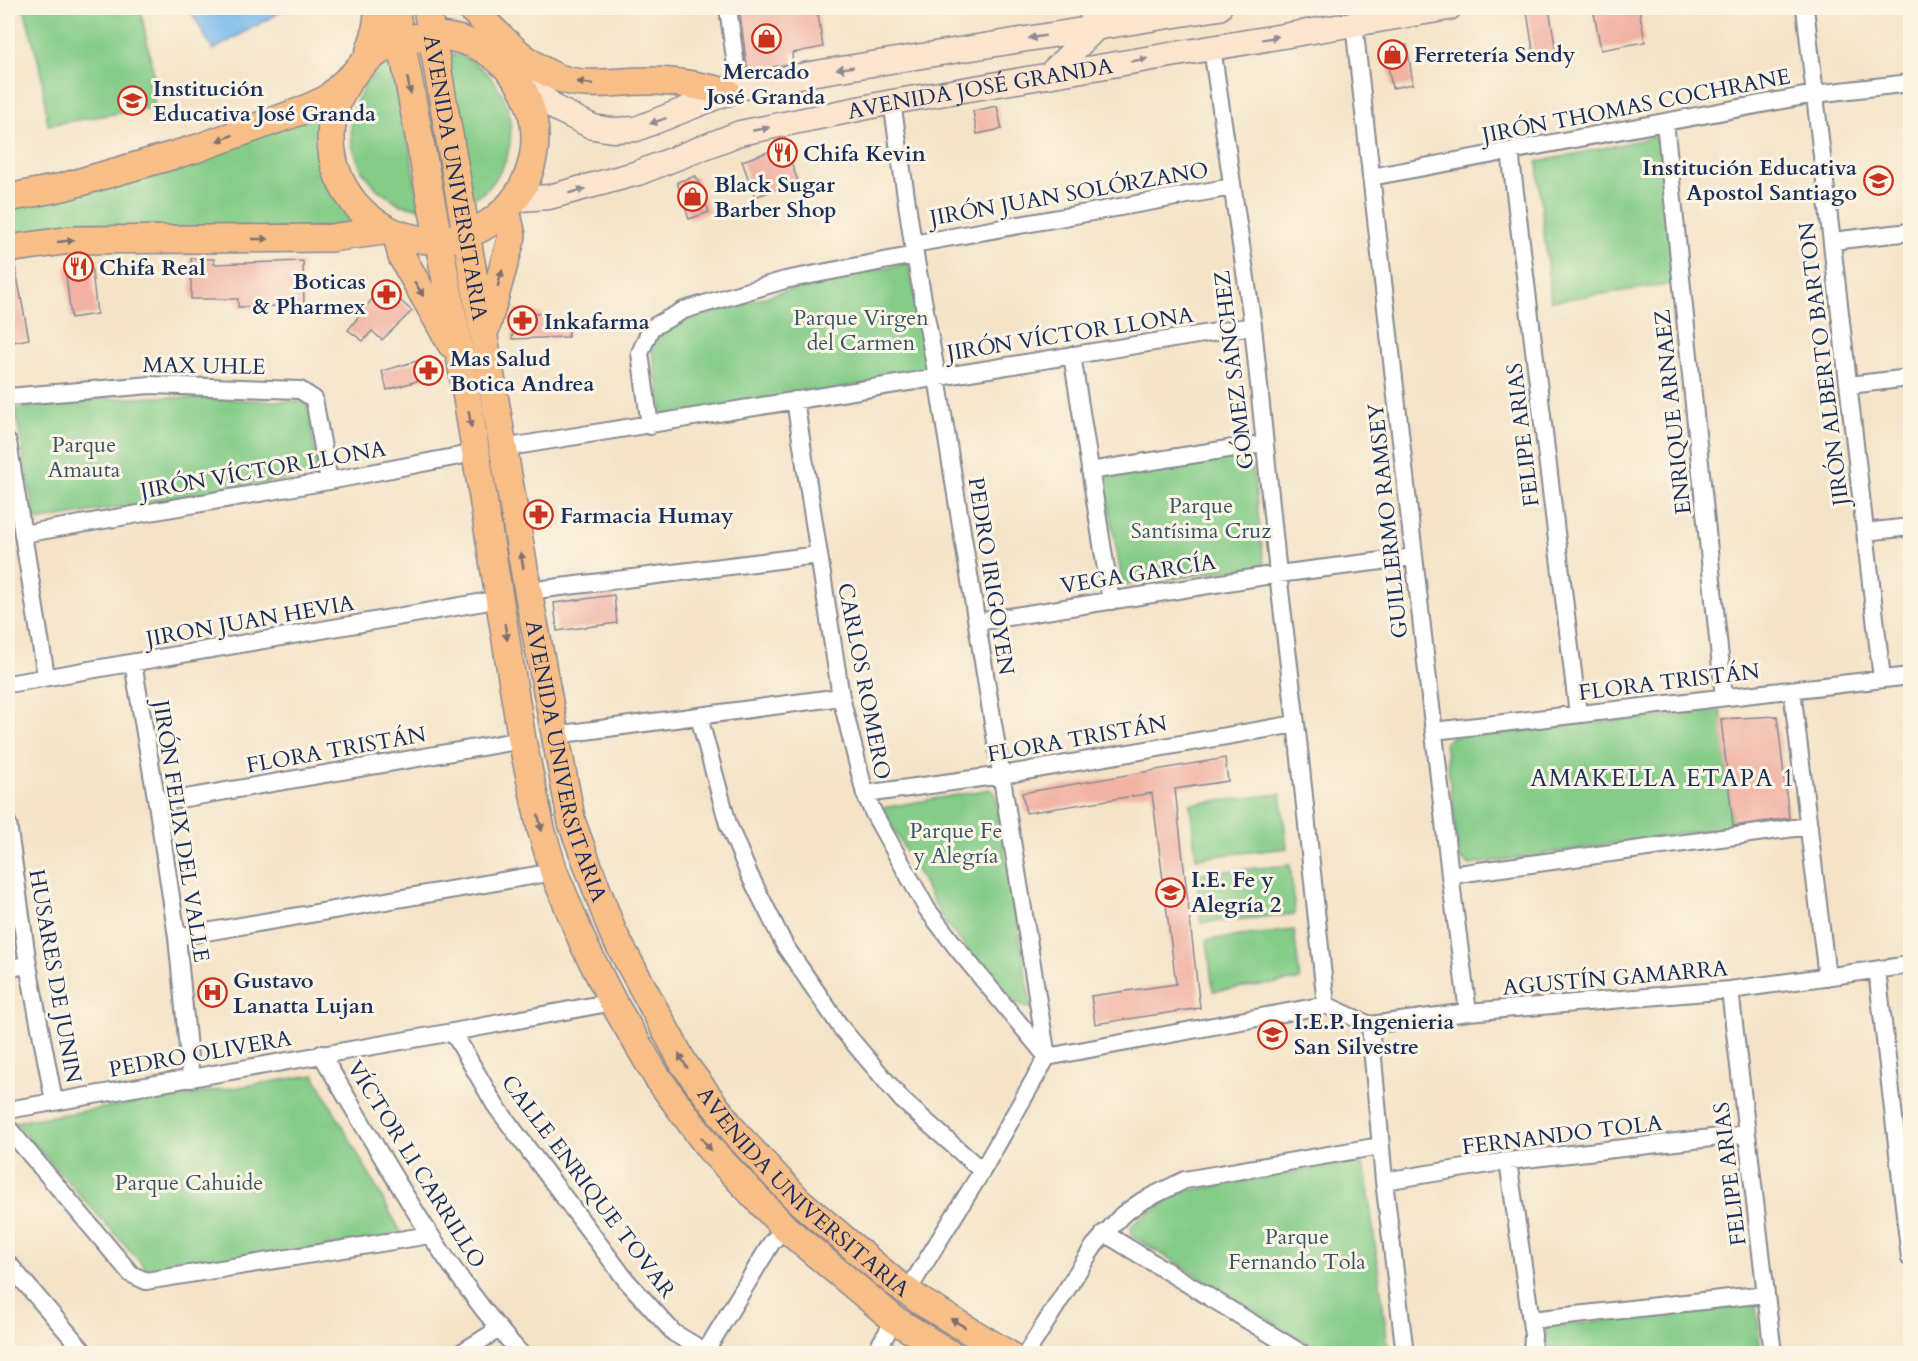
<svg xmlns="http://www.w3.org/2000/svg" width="1918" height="1361" font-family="Cardo,serif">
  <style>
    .green { fill: #84cc88; stroke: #507e73; stroke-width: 1.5 }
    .water { fill: #75b8ea; stroke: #4874a4; stroke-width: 1.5 }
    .building { fill: #f1b2a4 }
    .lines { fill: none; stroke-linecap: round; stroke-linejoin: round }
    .street-casing { stroke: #888992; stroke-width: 20 }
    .secondary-casing { stroke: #888992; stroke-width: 27 }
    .primary-casing { stroke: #888992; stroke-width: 30 }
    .street { stroke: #fff; stroke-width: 16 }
    .secondary { stroke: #fce5cf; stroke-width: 24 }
    .primary { stroke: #f7be88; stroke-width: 27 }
    .oneway { fill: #8c8a96 }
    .oneway2 { fill: #7e6f71 }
    .labels { text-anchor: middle; stroke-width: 6; stroke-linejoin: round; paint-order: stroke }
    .poi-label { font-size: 22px; font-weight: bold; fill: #1b2f5e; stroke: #fcf5e5; text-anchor: start }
    .street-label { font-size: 22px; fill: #1b2f5e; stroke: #fcf5e5 }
    .park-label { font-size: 22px; fill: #355668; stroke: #fcf5e5 }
    .neighbourhood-label { font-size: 24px; letter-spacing: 1.5px; fill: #1b2f5e; stroke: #fcf5e5 }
  </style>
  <rect width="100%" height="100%" fill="#fcf5e5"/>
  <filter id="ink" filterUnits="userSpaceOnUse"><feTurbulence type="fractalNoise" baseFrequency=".0167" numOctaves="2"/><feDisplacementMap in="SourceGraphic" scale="12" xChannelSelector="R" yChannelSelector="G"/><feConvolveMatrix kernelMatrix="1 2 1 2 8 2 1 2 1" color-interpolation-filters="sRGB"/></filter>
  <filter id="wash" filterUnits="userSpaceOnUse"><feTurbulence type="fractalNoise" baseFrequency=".008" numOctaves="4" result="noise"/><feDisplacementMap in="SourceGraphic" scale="24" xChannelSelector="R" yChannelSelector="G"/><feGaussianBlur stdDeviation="1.35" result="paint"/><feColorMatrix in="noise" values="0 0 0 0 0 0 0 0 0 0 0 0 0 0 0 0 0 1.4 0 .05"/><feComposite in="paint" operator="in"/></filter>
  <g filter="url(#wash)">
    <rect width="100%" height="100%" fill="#f4e3c7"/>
    <path class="green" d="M24 8H140L153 70 154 107 48 125 41 71Z
      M443 53C450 54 459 55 466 58 515 83 526 148 488 188 483 194 475 197 468 201Z
      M394 58 420 208 401 205 378 190 361 169 352 145 351 124 356 103 365 85 377 68Z
      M319 116 324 120C325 167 337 189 365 226L8 238V206Z
      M1660 136 1673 284 1551 301 1537 162Z
      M909 263 927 373 664 420 650 339 660 329 798 287Z
      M161 397 307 402 319 474 35 521 15 409 97 399Z
      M1251 452 1264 565 1123 586 1104 478Z
      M1721 711 1733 826 1470 865 1459 858 1445 742 1453 736Z
      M990 789 995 793 1032 1010 1012 1001 946 924 882 808Z
      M1281 794 1287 848 1196 858 1190 804Z
      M1290 865 1295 914 1201 923 1196 874Z
      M1294 930 1300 980 1213 991 1207 940Z
      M314 1075 402 1234 153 1276 14 1122Z
      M1354 1162 1363 1166 1366 1174 1389 1353H1324L1132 1236 1131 1226 1150 1211 1181 1192Z
      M1756 1304 1761 1353H1548L1545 1327Z"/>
    <path class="water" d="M189 8H287L213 50Z"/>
    <g id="blocks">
      <path class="building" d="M770 8H785V10L817 8 823 47 792 53 793 63 753 71 747 67 740 14Z
        M1549 8 1556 52 1534 56 1527 12Z
        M1593 8H1639L1645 42 1601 50Z
        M1407 45 1413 84 1392 88 1386 53 1393 47Z
        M997 106 1002 129 977 134 973 111Z
        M785 146 798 181 755 197 742 161Z
        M696 176 709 212 689 219 677 182Z
        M191 258 214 259V264L303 261 304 308 281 309V306L238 307V299H191Z
        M91 263 97 314 71 318 65 266Z
        M15 266 29 339 8 343V267Z
        M383 285 412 311 382 340 372 331 363 341 348 330Z
        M515 309 571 320 568 337 512 339Z
        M431 357 437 375 387 390 382 371Z
        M614 595 617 623 557 631 554 603Z
        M1777 716 1789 818 1733 826 1721 719Z
        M1225 758 1228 781 1175 789 1200 1008 1095 1024 1091 996 1176 984 1152 793 1026 813 1022 793Z"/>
    </g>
  </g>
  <g filter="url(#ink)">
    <use href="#blocks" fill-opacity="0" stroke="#888992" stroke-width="1.5"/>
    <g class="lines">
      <defs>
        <path id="street" d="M728 8 739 88
          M1805 8 1882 679
          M1354 24 1450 875 1468 1012
          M1212 48 1253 326 1278 574 1299 749 1326 1005
          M892 102 913 244 937 377 1047 1057
          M1665 122 1724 697
          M1510 151 1578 714
          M1371 177 1815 94 1910 83
          M1832 241 1910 232
          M913 244 1232 187
          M1072 355 1111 601
          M1849 385 1910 378
          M8 397 151 385 300 390 314 399 329 481
          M795 400 841 697 865 794 874 814 927 909 956 947 1047 1057
          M650 426 640 353 651 328 684 310 785 280 915 255
          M8 442 46 676
          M503 448 1253 326
          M1090 471 1253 445
          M1865 532 1910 527
          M23 534 329 481 475 453
          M528 591 818 555
          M977 622 1278 574 1414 557
          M133 663 157 803 177 937 191 1079
          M8 684 501 599
          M1792 690 1827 977
          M699 717 728 824 749 874 785 946 842 1029 902 1100 982 1171
          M1434 731 1910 676
          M555 735 841 697
          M865 794 1002 775 1296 724
          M157 803 522 740
          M8 824 28 965 54 1101
          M1450 875 1809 826
          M177 937 554 872
          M8 968 28 965
          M1877 970 1910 1258
          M1730 990 1773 1354
          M1326 1005 1370 1025 1468 1012 1730 990 1910 965
          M1370 1025 1384 1181 1405 1354
          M453 1032 495 1105 626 1280 674 1333 706 1352
          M321 1054C383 1157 440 1265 521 1354
          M8 1110 453 1032 613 1002
          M8 1128 131 1274 146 1281 430 1235
          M1508 1161 1533 1335 1532 1354
          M1384 1181 1508 1161 1747 1134
          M1104 1233 1303 1354
          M8 1263 86 1354
          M907 1292 982 1171 1047 1057 1326 1005
          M1531 1320 1766 1294
          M459 1354 499 1329
          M704 1354 772 1242 785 1228
          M874 1354 895 1320
          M1026 1354 1094 1246 1122 1215 1142 1201 1185 1180 1380 1146"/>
        <g id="secondary">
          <path d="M511 71 557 109 593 127 612 130 636 129 739 88 810 74 1219 8"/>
          <path d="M1048 76 1095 29 1091 8"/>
          <path id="s1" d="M519 199 549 197 638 173 740 133 892 102 1449 8"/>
        </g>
        <g id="primary">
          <path d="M395 8 461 361 522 740 541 829 554 872 584 945 613 1002 657 1077 710 1149 785 1228 895 1320 950 1354"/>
          <path id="s2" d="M427 8 528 591 572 823 613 933 684 1064 737 1135 799 1201 892 1280 922 1302 1008 1354"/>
          <path d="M470 8C497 32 524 65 559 78 587 88 616 81 645 81 673 80 700 86 727 92"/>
          <circle cx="433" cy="138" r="102"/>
          <path d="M367 59 375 35 379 8"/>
          <path d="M8 198 63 187 195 149 301 111 327 99 348 79"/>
          <path d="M397 236 402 257 451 344"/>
          <path d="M8 249 71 240 331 238 384 231"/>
          <path d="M486 328 512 236 507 213"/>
        </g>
      </defs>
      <use href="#street" class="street-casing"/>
      <use href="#secondary" class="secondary-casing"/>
      <use href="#primary" class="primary-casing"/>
      <use href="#street" class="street"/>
      <use href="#secondary" class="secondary"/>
      <use href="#primary" class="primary"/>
    </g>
    <defs><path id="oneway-solid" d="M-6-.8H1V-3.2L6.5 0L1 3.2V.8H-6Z" transform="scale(1.5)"/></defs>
    <g class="oneway">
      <use href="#oneway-solid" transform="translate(1037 37) rotate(171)"/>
      <use href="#oneway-solid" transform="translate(1270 38) rotate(-10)"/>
      <use href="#oneway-solid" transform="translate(1139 60) rotate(-10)"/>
      <use href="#oneway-solid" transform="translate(845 68) rotate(171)"/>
      <use href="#oneway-solid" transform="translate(658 121) rotate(160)"/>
      <use href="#oneway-solid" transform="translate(761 129) rotate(-11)"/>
      <use href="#oneway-solid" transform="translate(577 191) rotate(-15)"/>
    </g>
    <g class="oneway2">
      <use href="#oneway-solid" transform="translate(585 83) rotate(-172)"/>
      <use href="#oneway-solid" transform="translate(409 86) rotate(79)"/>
      <use href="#oneway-solid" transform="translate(225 138) rotate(160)"/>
      <use href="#oneway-solid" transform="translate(260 239)"/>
      <use href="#oneway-solid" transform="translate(66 241) rotate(-6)"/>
      <use href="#oneway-solid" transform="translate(500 278) rotate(-75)"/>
      <use href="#oneway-solid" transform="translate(419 289) rotate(59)"/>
      <use href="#oneway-solid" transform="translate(470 419) rotate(81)"/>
      <use href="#oneway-solid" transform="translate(522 560) rotate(-100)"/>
      <use href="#oneway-solid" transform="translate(506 632) rotate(81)"/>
      <use href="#oneway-solid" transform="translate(540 823) rotate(77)"/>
      <use href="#oneway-solid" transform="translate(683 1061) rotate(-121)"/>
      <use href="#oneway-solid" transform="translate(706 1144) rotate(52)"/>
      <use href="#oneway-solid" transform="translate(958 1323) rotate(-149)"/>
    </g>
  </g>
  <defs>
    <symbol id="shop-ring" viewBox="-11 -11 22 22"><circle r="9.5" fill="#fcf5e5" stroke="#c8321e" stroke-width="1.5"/><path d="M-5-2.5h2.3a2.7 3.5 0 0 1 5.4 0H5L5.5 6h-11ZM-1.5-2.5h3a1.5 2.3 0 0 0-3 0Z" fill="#c8321e"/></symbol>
    <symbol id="school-ring" viewBox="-11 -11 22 22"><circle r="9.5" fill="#fcf5e5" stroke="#c8321e" stroke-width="1.5"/><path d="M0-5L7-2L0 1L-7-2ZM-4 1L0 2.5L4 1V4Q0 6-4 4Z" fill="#c8321e"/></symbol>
    <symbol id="restaurant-ring" viewBox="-11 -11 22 22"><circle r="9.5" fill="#fcf5e5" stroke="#c8321e" stroke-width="1.5"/><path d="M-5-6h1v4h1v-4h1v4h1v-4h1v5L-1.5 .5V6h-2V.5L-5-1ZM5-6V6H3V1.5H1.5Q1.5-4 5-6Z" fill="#c8321e"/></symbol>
    <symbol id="pharmacy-ring" viewBox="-11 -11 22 22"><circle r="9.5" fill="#fcf5e5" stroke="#c8321e" stroke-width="1.5"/><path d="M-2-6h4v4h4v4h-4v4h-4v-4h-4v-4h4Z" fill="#c8321e"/></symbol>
    <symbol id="hospital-ring" viewBox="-11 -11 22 22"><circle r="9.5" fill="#fcf5e5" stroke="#c8321e" stroke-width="1.5"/><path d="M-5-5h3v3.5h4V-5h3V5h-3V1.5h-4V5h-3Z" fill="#c8321e"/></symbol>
  </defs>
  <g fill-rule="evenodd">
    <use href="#shop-ring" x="750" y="22" width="33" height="33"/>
    <use href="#shop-ring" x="1376" y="38" width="33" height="33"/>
    <use href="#school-ring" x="116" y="84" width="33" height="33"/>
    <use href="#restaurant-ring" x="766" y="136" width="33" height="33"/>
    <use href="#school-ring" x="1862" y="164" width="33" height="33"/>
    <use href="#shop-ring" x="676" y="180" width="33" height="33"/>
    <use href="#restaurant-ring" x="62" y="250" width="33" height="33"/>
    <use href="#pharmacy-ring" x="370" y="278" width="33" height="33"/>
    <use href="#pharmacy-ring" x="506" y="304" width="33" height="33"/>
    <use href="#pharmacy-ring" x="412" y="354" width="33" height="33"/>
    <use href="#pharmacy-ring" x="522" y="498" width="33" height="33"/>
    <use href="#school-ring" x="1154" y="876" width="33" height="33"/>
    <use href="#hospital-ring" x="196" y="976" width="33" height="33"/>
    <use href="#school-ring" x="1256" y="1018" width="33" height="33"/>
  </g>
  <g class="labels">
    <g class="poi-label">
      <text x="1414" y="62">Ferretería Sendy</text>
      <text x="766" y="79" text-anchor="middle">Mercado<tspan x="766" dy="25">José Granda</tspan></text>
      <text x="153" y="96">Institución<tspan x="153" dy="25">Educativa José Granda</tspan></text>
      <text x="803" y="161">Chifa Kevin</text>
      <text x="1857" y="175" text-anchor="end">Institución Educativa<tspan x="1857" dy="25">Apostol Santiago</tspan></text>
      <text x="714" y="192">Black Sugar<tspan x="714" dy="25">Barber Shop</tspan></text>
      <text x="99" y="275">Chifa Real</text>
      <text x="366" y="289" text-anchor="end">Boticas<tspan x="366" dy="25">&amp; Pharmex</tspan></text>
      <text x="544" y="329">Inkafarma</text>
      <text x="450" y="366">Mas Salud<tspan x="450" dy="25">Botica Andrea</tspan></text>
      <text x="560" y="523">Farmacia Humay</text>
      <text x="1191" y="887">I.E. Fe y<tspan x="1191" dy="25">Alegría 2</tspan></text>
      <text x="233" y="988">Gustavo<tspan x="233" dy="25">Lanatta Lujan</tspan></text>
      <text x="1294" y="1029">I.E.P. Ingenieria<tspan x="1294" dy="25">San Silvestre</tspan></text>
    </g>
    <g class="street-label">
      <text dy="8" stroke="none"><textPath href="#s1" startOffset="476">AVENIDA JOSÉ GRANDA</textPath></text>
      <text transform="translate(1636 105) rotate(-11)" y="8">JIRÓN THOMAS COCHRANE</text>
      <text dy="8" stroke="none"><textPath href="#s2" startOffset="172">AVENIDA UNIVERSITARIA</textPath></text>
      <text transform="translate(1069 193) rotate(-10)" y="8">JIRÓN JUAN SOLÓRZANO</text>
      <text transform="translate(1070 333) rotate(-9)" y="8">JIRÓN VÍCTOR LLONA</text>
      <text transform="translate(1823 364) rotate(-97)" y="8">JIRÓN ALBERTO BARTON</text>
      <text transform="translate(204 365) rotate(1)" y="8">MAX UHLE</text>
      <text transform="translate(1233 370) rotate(-97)" y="8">GÓMEZ SÁNCHEZ</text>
      <text transform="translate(1672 412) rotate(-96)" y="8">ENRIQUE ARNAEZ</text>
      <text transform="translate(1522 435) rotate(-97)" y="8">FELIPE ARIAS</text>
      <text transform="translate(263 469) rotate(-10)" y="8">JIRÓN VÍCTOR LLONA</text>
      <text transform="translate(1387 521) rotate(-96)" y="8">GUILLERMO RAMSEY</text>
      <text transform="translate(1138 573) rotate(-9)" y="8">VEGA GARCÍA</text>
      <text transform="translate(992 576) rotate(81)" y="8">PEDRO IRIGOYEN</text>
      <text transform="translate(250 620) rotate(-10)" y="8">JIRON JUAN HEVIA</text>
      <text transform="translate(865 681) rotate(79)" y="8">CARLOS ROMERO</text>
      <text transform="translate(1669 681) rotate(-7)" y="8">FLORA TRISTÁN</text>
      <text transform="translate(1077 738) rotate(-10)" y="8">FLORA TRISTÁN</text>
      <text transform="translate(336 749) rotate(-10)" y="8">FLORA TRISTÁN</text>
      <text dy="8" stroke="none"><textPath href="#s2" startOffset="766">AVENIDA UNIVERSITARIA</textPath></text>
      <text transform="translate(182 831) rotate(81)" y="8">JIRÓN FELIX DEL VALLE</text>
      <text transform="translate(56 976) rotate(80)" y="8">HUSARES DE JUNIN</text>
      <text transform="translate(1615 977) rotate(-5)" y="8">AGUSTÍN GAMARRA</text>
      <text transform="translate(200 1053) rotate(-10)" y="8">PEDRO OLIVERA</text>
      <text transform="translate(1562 1134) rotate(-7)" y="8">FERNANDO TOLA</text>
      <text transform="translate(417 1164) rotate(58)" y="8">VÍCTOR LI CARRILLO</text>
      <text transform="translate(1729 1174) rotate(-97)" y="8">FELIPE ARIAS</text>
      <text transform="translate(589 1186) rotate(53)" y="8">CALLE ENRIQUE TOVAR</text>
      <text dy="8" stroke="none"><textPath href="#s2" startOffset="1270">AVENIDA UNIVERSITARIA</textPath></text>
    </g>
    <g class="park-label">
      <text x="861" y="325">Parque Virgen<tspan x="861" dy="25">del Carmen</tspan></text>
      <text x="84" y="452">Parque<tspan x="84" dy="25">Amauta</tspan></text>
      <text x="1201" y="513">Parque<tspan x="1201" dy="25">Santísima Cruz</tspan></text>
      <text x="956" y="838">Parque Fe<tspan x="956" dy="25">y Alegría</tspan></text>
      <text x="189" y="1190">Parque Cahuide</text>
      <text x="1297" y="1244">Parque<tspan x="1297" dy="25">Fernando Tola</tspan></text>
    </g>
    <g class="neighbourhood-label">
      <text x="1663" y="786">AMAKELLA ETAPA 1</text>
    </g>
  </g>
  <rect width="1918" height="1361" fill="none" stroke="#fcf5e5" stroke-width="30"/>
</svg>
